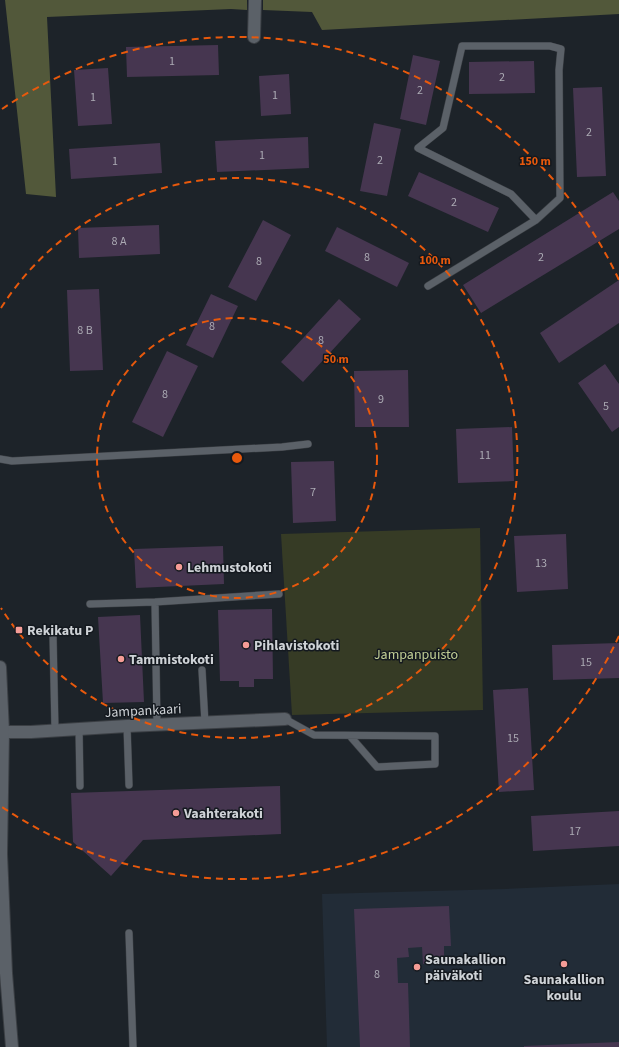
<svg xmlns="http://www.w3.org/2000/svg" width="619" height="1047" font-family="'Source Sans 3',sans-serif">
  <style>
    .built { fill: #222c37 }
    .green { fill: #363b25 }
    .forest { fill: #52583a }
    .building { fill: #463650 }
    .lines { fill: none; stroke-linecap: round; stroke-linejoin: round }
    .lane-casing { stroke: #3b3f44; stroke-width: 8 }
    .street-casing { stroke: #3b3f44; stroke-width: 14 }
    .secondary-casing { stroke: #3b3f44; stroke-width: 14 }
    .lane { stroke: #5b6168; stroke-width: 7 }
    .street { stroke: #5b6168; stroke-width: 12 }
    .secondary { stroke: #5b6168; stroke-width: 12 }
    .ring { fill: none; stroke: #e8590c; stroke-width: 2; stroke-dasharray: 7 5 }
    .poi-dot { fill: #f59c96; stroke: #14191f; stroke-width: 1.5 }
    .labels { text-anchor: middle; stroke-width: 3; stroke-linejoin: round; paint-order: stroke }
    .number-label { font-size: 12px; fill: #acabb4 }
    .poi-label { font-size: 14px; font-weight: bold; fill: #ced2d6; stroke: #14191f; text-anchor: start }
    .park-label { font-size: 14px; fill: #c2cf95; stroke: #14191f }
    .street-label { font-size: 14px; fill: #ced2d6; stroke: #14191f }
    .centre { fill: #e8590c; stroke: #14191f; stroke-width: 2 }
    .ring-label { font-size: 12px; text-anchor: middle; font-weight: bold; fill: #e8590c; stroke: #14191f; stroke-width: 3; stroke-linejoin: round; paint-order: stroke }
  </style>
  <rect width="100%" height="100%" fill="#1d2329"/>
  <path class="built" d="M619 884V1047H327L322 894 505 889Z"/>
  <path class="green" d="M480 528 483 710 292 715 281 534Z"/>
  <path class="forest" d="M5 0H247V10L231 9 47 17 56 197 26 194Z
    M263 0H619V14L322 30 312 12 263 10Z"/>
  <path class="building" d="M218 45 219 75 127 77 126 47Z
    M413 55 440 61 426 125 400 119Z
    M534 61 535 93 469 94V62Z
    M108 68 112 124 78 126 74 70Z
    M289 74 291 114 261 116 259 76Z
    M602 87 606 176 577 177 573 88Z
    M374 123 401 129 387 196 360 191Z
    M308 137 309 168 217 172 215 141Z
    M160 143 162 173 71 179 69 149Z
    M419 172 499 208 488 232 408 196Z
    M613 192 619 201V229L481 313 463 285Z
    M263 220 291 235 256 301 228 287Z
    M159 225 160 254 79 258 78 228Z
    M337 227 409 263 397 287 325 251Z
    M619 280V323L559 363 540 333Z
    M99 289 103 370 70 371 67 290Z
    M211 294 238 306 213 358 186 345Z
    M339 299 361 319 303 382 281 362Z
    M167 351 198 366 163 437 132 422Z
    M605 364 619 384V427L612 432 578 383Z
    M408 370 409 427H355L354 371Z
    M512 427 514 481 458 483 456 429Z
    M334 461 336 521 293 523 291 462Z
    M566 534 568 589 517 592 514 536Z
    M223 546 224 584 136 588 134 549Z
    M272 609 273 679H254V687H239V681H220L218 610Z
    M140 615 144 702 103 703 98 617Z
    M619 643V678L553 680 552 645Z
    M528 688 534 790 499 792 493 690Z
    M280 786 281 834 143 840 111 876 73 842 71 793Z
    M619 811V846L533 851 531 816Z
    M449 906 451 946H444V963L423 964 422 947 408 948 409 957 397 958 398 983H408L410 1047H360L354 909Z
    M619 1042V1047H524V1046Z"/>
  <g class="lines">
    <defs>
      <path id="lane" d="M428 286 536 220 511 194 418 148 443 128 462 46H550L561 49 559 70 560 198 536 220
        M0 459 12 461 282 447 308 444
        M155 602 157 725
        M90 604 155 602 279 594
        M53 635 55 730
        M202 670 205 723
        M285 719 314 735 435 736V764L377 767 350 736
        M127 726 129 785
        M79 728 80 786
        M129 933 133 1047"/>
      <path id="street" d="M254 37 255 0
        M3 732H31L127 726 285 719"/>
      <path id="secondary" d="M0 667 3 732 1 854 6 973 12 1047"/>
    </defs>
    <use href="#lane" class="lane-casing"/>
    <use href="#street" class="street-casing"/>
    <use href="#secondary" class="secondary-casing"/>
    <use href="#lane" class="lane"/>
    <use href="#street" class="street"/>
    <use href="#secondary" class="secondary"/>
  </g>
  <g class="ring">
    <circle cx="237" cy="458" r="140"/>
    <path d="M1 308A280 280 0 1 1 1 608"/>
    <path d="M619 636A421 421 0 0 1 2 807M2 109A421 421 0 0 1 619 280"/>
  </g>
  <g class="poi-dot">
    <circle cx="179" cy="567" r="4"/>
    <rect x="15" y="626" width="8" height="8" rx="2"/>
    <circle cx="246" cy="645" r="4"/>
    <circle cx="121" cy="659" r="4"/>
    <circle cx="176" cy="813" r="4"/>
    <circle cx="564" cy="964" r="4"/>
    <circle cx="417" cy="967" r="4"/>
  </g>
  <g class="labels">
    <g class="number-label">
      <text x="172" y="65">1</text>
      <text x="502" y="81">2</text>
      <text x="420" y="94">2</text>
      <text x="275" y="99">1</text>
      <text x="93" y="101">1</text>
      <text x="589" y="136">2</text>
      <text x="262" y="159">1</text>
      <text x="380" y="164">2</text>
      <text x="115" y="165">1</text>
      <text x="454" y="206">2</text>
      <text x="119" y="245">8 A</text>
      <text x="367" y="261">8</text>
      <text x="541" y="261">2</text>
      <text x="259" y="265">8</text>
      <text x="212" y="330">8</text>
      <text x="85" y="334">8 B</text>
      <text x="321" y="344">8</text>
      <text x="165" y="398">8</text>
      <text x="381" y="403">9</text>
      <text x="606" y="410">5</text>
      <text x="485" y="459">11</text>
      <text x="313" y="496">7</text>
      <text x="541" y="567">13</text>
      <text x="586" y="666">15</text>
      <text x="513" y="742">15</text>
      <text x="575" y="835">17</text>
      <text x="377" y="978">8</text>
    </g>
    <g class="poi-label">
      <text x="187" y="572">Lehmustokoti</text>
      <text x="27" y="635">Rekikatu P</text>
      <text x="254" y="650">Pihlavistokoti</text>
      <text x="129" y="664">Tammistokoti</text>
      <text x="184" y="818">Vaahterakoti</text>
      <text x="425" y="964">Saunakallion<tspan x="425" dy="16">päiväkoti</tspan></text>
      <text x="564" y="984" text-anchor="middle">Saunakallion<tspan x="564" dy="16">koulu</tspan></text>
    </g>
    <g class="park-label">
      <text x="416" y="659">Jampanpuisto</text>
    </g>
    <g class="street-label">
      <text transform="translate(143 710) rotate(-3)" y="5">Jampankaari</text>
    </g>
  </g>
  <circle cx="237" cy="458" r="6" class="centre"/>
  <g class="ring-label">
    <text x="535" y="165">150 m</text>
    <text x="435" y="264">100 m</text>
    <text x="336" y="363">50 m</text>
  </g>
</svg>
